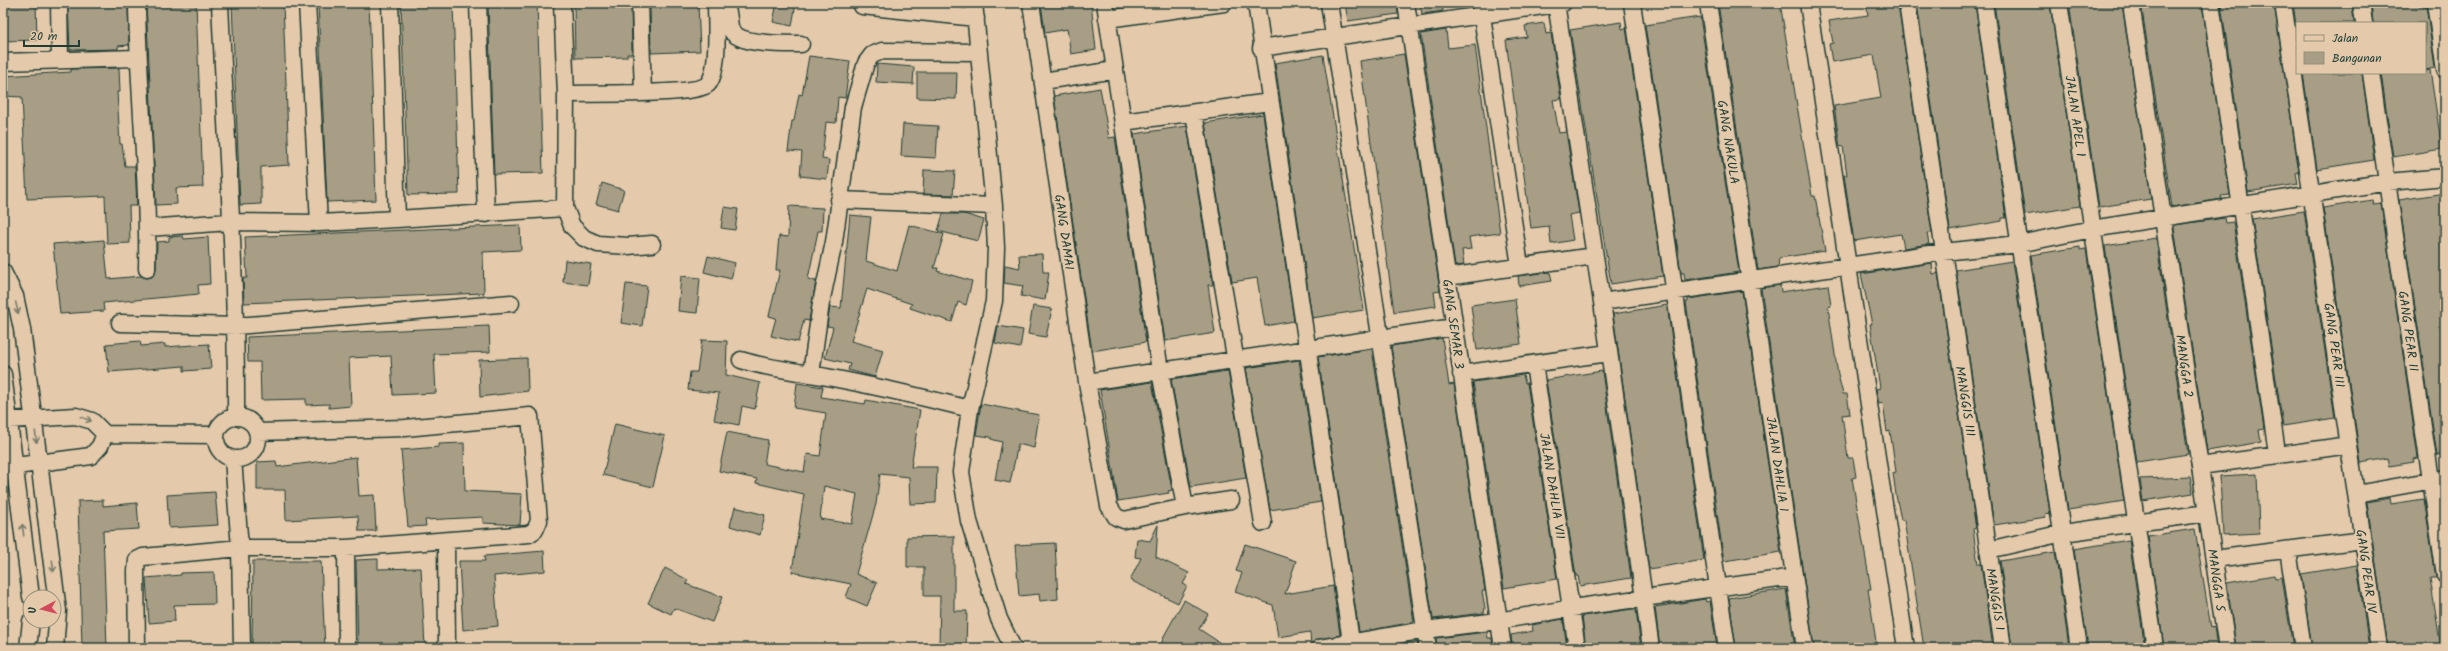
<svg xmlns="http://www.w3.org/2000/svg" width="2448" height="651" font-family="Kalam,sans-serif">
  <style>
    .building { fill: #a89e86; stroke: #1f3d34; fill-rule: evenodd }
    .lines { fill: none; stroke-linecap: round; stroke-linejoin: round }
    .street-casing { stroke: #1f3d34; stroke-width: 19 }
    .street { stroke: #e4c9ab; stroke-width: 16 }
    .oneway { stroke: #787c6a }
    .labels { text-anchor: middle; stroke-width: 4; stroke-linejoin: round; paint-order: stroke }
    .street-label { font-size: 13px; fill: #1f3d34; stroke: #e4c9ab }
  </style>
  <rect width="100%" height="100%" fill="#e4c9ab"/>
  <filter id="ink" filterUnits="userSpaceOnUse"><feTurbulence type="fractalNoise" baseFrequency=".025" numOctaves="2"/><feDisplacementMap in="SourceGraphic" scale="8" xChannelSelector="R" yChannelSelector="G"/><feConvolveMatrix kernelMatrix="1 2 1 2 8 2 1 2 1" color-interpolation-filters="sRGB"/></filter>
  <g filter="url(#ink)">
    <path class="building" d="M3 3H36L37 40 3 41Z
      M68 3H128L129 45 118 46V49L70 50Z
      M146 3H196L203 187 176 188 177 204 156 205Z
      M232 3H283L289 165 261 167V204L240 205Z
      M318 3H369L376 200 327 202Z
      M401 3H453L459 194 408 195Z
      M488 3H537L543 173 494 174Z
      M574 3H631L632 54H627V57L575 58Z
      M650 3H698L700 51 651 53Z
      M777 3H796L792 26 773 22Z
      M1041 3H1091L1096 50 1071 54 1067 29 1045 33Z
      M1345 3H1397L1398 14 1348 21Z
      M1420 3H1442L1443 11 1422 14Z
      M1718 3H1780L1812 196H1815L1825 251 1779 258 1778 267 1758 270Z
      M1866 3H1898L1932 233H1927L1929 244 1904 248 1901 234 1854 241 1844 175H1847L1843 146 1840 147 1834 106 1881 98 1874 55 1832 62 1829 44 1833 43 1829 21 1868 15Z
      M1917 3H1975L2006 218H2002V221L1950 230Z
      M1994 3H2050L2080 206 2025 215Z
      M2069 3H2122L2151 199 2099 207Z
      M2141 3H2202L2230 195 2221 196 2222 199 2172 207Z
      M2221 3H2274L2299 172 2296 173 2298 184 2248 192Z
      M2293 3H2352L2354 23H2297V33Z
      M2371 3H2419L2420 7 2426 6 2435 68 2425 70V23H2373Z
      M1700 17 1739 272 1685 280 1684 273H1681L1645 25Z
      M1621 22 1622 29 1626 28 1663 276 1611 284 1570 30Z
      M1544 23 1546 34 1551 33 1561 99 1553 100 1559 133 1566 132 1579 213 1569 215 1573 240 1551 244 1549 226 1531 228 1506 40 1527 37 1525 26Z
      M1446 30 1448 48 1475 45 1500 233 1469 237 1471 249 1462 250 1464 265 1455 266 1421 34Z
      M1404 54 1440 291 1434 292 1436 306 1394 312 1360 61Z
      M1323 55 1364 310 1312 318 1275 63Z
      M809 56 850 61 845 98 838 97 836 123 826 122 822 159 829 160 827 179 800 176 802 152 788 151 792 121H794L799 94 802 95Z
      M877 64 914 67 913 84 876 82Z
      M119 68 120 92H117L120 144H122L125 166H135L137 206H129L130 243 107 244 105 196 27 199 22 97 4 96 3 76 71 72V69Z
      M2430 70 2442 149 2393 157 2381 73H2425V71Z
      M917 72H957L956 99 917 98Z
      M2303 73H2362L2374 160 2317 169Z
      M1100 88 1109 138 1115 137 1146 342 1092 351 1054 96Z
      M1263 114 1294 321 1265 326 1257 278 1232 282 1205 123Z
      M903 124 938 126 936 158 901 156Z
      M1187 126 1213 285H1208L1215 333 1165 341 1134 134Z
      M924 170 955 171 953 195 923 194Z
      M602 183 624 190 618 210 596 204Z
      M2445 193V454L2437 455 2399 200Z
      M2372 200 2373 204 2381 203 2418 458 2413 459 2414 462 2389 466 2387 458 2361 463 2323 208Z
      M789 206 823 208 822 231H818L808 279 816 281 809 321 804 320 798 342 771 336 776 318 769 316 780 270H776L779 236 788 237Z
      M724 207 738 209 735 230 721 228Z
      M2304 211 2335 418 2283 426 2252 219Z
      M943 214H964L984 220 978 241 938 231Z
      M850 215 871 217 866 261 897 271 909 225 944 234 934 268H938L937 271 972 281 966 305 958 302 952 322 910 308 912 304 867 289 851 341 883 350 875 377 848 370 850 364 825 358 833 327 827 326 830 307 841 308Z
      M2225 218 2226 223 2233 222 2264 429 2259 430 2261 442 2207 451 2174 227 2175 225Z
      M520 225 521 250 483 252 484 293 244 303 243 278H247L245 237Z
      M183 236 184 239 208 237 210 284 198 285 199 294 103 303 104 311 60 314 53 244 104 240 108 279 141 276 147 278 152 277 156 269 157 242 169 241V237Z
      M2156 238 2188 454 2137 462 2105 246Z
      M2080 247V250L2086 249 2124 501 2068 510 2031 255Z
      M1042 254 1043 272H1049L1045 300 1021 296 1023 286 1004 283 1005 265 1020 268 1019 255Z
      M708 256 735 263 731 279 704 272Z
      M565 260 591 264 588 285 563 282Z
      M2012 261 2050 513 2045 514 2046 517 1994 525 1956 270Z
      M1932 263 1933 274 1938 273 1976 528 1973 529 1975 544 1978 564H1981L1993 648H1924L1904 520H1901L1896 495 1893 473 1896 472 1890 431 1887 432 1883 403 1879 404 1876 389 1880 388 1870 324H1872L1861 274Z
      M1550 272 1552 281 1519 286 1518 276Z
      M681 276 700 278 697 313 678 311Z
      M626 284 647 286 642 326 621 323Z
      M1780 285 1781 292 1828 285 1831 306 1828 307 1838 375 1843 394H1847L1850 414 1842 415 1848 458H1853L1856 477 1852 478 1871 589H1868L1877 648H1814L1761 288Z
      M1742 291 1781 552 1724 561 1686 302H1688V299Z
      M1515 299 1521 344 1477 350 1471 305Z
      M1667 305 1704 560 1649 569 1613 314Z
      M1033 306 1052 309 1046 337 1028 334Z
      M489 326 490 352 434 354 436 393 393 395 391 356 349 358 351 406 329 408V404L306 405V399L261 400 260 362H248L247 337Z
      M998 326 1023 330 1020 348 995 343Z
      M1442 338 1449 385 1454 384 1485 591H1482L1485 608 1484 613 1433 619 1391 346Z
      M702 340 727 341 726 375 760 383 755 409 742 406 739 425 714 420 719 393 688 390 690 372H697Z
      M140 341 141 346 165 344V347L209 344 211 369 184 371V366L109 372 106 344Z
      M1372 349 1414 622 1359 632 1318 357Z
      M527 358 528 391 480 397 479 360Z
      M1299 360 1321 502 1270 510 1246 368Z
      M1228 371 1246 478 1191 487 1171 379Z
      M1602 371 1631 578 1580 586 1578 576H1576L1546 380Z
      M1523 375 1525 383H1527L1557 579 1504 588 1473 382Z
      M1152 382 1172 490 1168 491 1169 493 1118 501 1100 390Z
      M797 383 823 387 821 397 865 404 866 400 920 410 911 467H937L936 503 910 504 909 477 880 474 876 504 856 574 877 583 867 606 846 597 851 584 792 572 804 494 756 483 757 479 719 471 727 432 768 440 764 464 804 472 807 454 820 456 826 413 794 408ZM824 486 857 494 852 524 820 519Z
      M981 404 1039 415 1034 448 1018 444 1010 483 995 480 1002 442 991 439V437L976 435Z
      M615 424 665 436 653 487 603 475Z
      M464 443 465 491 522 494 520 525 483 523V517L425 520 426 526 408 527 401 450 439 447V444Z
      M356 457 359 496 374 495 376 531H359L358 516 286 520 285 490H257V462L276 461 277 467Z
      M2257 474 2259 533 2223 535 2220 476Z
      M2190 477 2193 493 2143 501 2140 479Z
      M215 492 218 525 169 528 167 495Z
      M2390 498 2391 504 2424 499 2436 578H2430L2441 648H2388L2367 502Z
      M103 500V506L137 503 139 529 103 531 107 648H82L78 501Z
      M735 507 765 515 760 535 730 526Z
      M1158 525 1156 557 1189 573 1183 584 1187 586 1178 603 1130 580 1141 558 1135 557 1137 539 1150 541Z
      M2195 529 2211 628 2214 627 2217 648H2164L2148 536Z
      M954 536V611H967L966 648H939L940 596H924V567H907V537Z
      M2129 540 2145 648H2088L2074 549Z
      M1055 543 1058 599 1040 601 1039 594 1019 596 1015 545Z
      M1245 544 1296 561 1285 594 1333 586 1340 635 1318 639 1314 641 1311 647 1310 632 1278 637 1273 605 1235 592 1242 573 1236 571Z
      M544 551 545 571 494 576 498 626 463 630 459 561H485L484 556Z
      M2055 552 2069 647 2012 648 2000 561Z
      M378 559V569L421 568 425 648H358L356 560Z
      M253 561H321L325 648H252Z
      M2357 565 2369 648H2312L2301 574Z
      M665 568 688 580 686 584 722 597 712 622 674 608 671 614 648 603Z
      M214 572 215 604 174 605 175 621 149 623 146 578 181 575V573Z
      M2274 575 2275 578 2282 577 2293 648H2236L2227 583Z
      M1786 589 1795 648H1736L1729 598Z
      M1705 599 1706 602 1710 601 1717 648H1660L1655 607Z
      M1184 600 1208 614 1199 629 1228 648H1160L1164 636Z
      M1633 609 1636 610 1641 648H1586L1582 616Z
      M1563 619 1567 648H1512L1511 635 1533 631 1532 625Z
      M1487 632 1488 638H1492L1493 648H1437L1436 638Z
      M1417 641 1418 648H1376Z"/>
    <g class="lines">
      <defs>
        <path id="street" d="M59 3 60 60
          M137 3C138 92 149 180 147 269
          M220 3C226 141 237 279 236 417
          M307 3 319 223
          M390 3 397 219
          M478 3 486 214
          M562 3 566 94 565 208 572 226 584 238 598 244 628 246 652 244
          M640 3 643 93
          M720 3C733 8 726 25 733 33 745 45 785 44 801 44
          M974 3 994 206 996 248 994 301 970 409 961 472 969 521 999 619 1013 648
          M1031 3 1087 382 1109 506 1116 517 1124 520 1185 507 1160 371 1105 3
          M1256 3 1352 648
          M1329 3 1428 648
          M1406 3 1503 648
          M1480 3 1520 266
          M1556 3 1602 302 1651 648
          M1632 3 1727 648
          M1708 3 1805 648
          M1808 3 1906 648
          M1907 3 2003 648
          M1984 3 2079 648
          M2059 3 2155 648
          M2131 3 2227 648
          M2211 3 2277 453
          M2283 3 2379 648
          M2361 3 2364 23
          M2435 3 2445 70
          M862 6 976 18
          M1107 19 1224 3
          M1261 48 1563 3
          M3 62 137 58
          M2371 73 2445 575
          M1043 81 1115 70
          M566 94C587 93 697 96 708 84 720 70 716 21 716 3
          M1194 113 1263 523
          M1123 122 1270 102
          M839 200 994 206
          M148 228 229 222 319 223 397 219 565 208
          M3 272 15 296 22 329 58 611 55 648
          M1447 277 1594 256
          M1602 302 1943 252 2019 244 2092 229 2388 182 2445 177
          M120 323 236 326 511 303
          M741 360C769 369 797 371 827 377 875 386 922 397 970 409
          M1534 364 1577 648
          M3 374 31 597
          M811 374 821 303 834 242 853 107 866 63 872 55 882 51 978 52
          M1461 374 1608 353
          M1087 382 1454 327
          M216 438a21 21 0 1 1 42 0a21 21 0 1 1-42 0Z
          M3 426 9 420 76 416 92 421 105 434 100 446 91 456 16 466 3 458
          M105 434 216 435
          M233 459 240 548 242 648
          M2200 466 2349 445
          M2356 494 2445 478
          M1185 507 1231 500
          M446 542 447 648
          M346 548 347 648
          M1988 550 2063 533 2207 513
          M2288 550 2303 648
          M2214 559 2363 540
          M28 648 31 621
          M137 648 136 571 137 560 143 557 240 548H346L529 534 535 530 539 521 530 416 405 428 257 432
          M1320 648 1425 630 1498 621 1572 608 1794 577"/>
      </defs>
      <use href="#street" class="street-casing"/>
      <use href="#street" class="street"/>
    </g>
    <defs><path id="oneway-shaft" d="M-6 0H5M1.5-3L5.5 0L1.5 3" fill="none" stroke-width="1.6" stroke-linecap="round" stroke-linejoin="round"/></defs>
    <g class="oneway">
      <use href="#oneway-shaft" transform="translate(17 308) rotate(77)"/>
      <use href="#oneway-shaft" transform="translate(86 419) rotate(21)"/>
      <use href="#oneway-shaft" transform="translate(36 437) rotate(83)"/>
      <use href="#oneway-shaft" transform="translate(23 530) rotate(-97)"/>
      <use href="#oneway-shaft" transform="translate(53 566) rotate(83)"/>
    </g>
  </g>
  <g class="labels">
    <g class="street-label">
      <text transform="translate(2076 116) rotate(82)" y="5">JALAN APEL 1</text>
      <text transform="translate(1729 142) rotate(81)" y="5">GANG NAKULA</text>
      <text transform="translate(1065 232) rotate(82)" y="5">GANG DAMAI</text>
      <text transform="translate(1454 324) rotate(82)" y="5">GANG SEMAR 3</text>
      <text transform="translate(2409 331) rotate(82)" y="5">GANG PEAR II</text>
      <text transform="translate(2335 345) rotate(82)" y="5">GANG PEAR III</text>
      <text transform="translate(2185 366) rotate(82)" y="5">MANGGA 2</text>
      <text transform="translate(1966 401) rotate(81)" y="5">MANGGIS III</text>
      <text transform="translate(1778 464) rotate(82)" y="5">JALAN DAHLIA I</text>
      <text transform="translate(1553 486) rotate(81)" y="5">JALAN DAHLIA VII</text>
      <text transform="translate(2367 571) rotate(82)" y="5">GANG PEAR IV</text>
      <text transform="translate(2217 580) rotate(82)" y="5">MANGGA 5</text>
      <text transform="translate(1996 599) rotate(81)" y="5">MANGGIS I</text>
    </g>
  </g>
  <rect width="2448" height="651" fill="none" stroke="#e4c9ab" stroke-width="16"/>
  <rect x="8" y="8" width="2432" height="635" fill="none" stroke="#1f3d34" stroke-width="1.5" filter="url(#ink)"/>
  <rect x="2296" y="22" width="130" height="52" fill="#e4c9ab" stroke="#95917b"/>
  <rect x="2304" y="35" width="20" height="6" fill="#e4c9ab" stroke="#95917b"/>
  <text x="2332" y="42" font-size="12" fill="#1f3d34">Jalan</text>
  <rect x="2304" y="52" width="20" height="12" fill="#a89e86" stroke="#95917b"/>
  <text x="2332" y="62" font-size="12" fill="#1f3d34">Bangunan</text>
  <g transform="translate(42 609) rotate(263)"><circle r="19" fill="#e4c9ab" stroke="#95917b"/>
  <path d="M0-3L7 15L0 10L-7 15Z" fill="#d1495b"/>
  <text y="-6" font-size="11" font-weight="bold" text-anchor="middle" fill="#1f3d34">U</text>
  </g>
  <path d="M24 40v6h55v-6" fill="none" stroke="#1f3d34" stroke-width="2"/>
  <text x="30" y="40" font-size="12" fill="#1f3d34" stroke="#e4c9ab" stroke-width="3" paint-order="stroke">20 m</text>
</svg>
